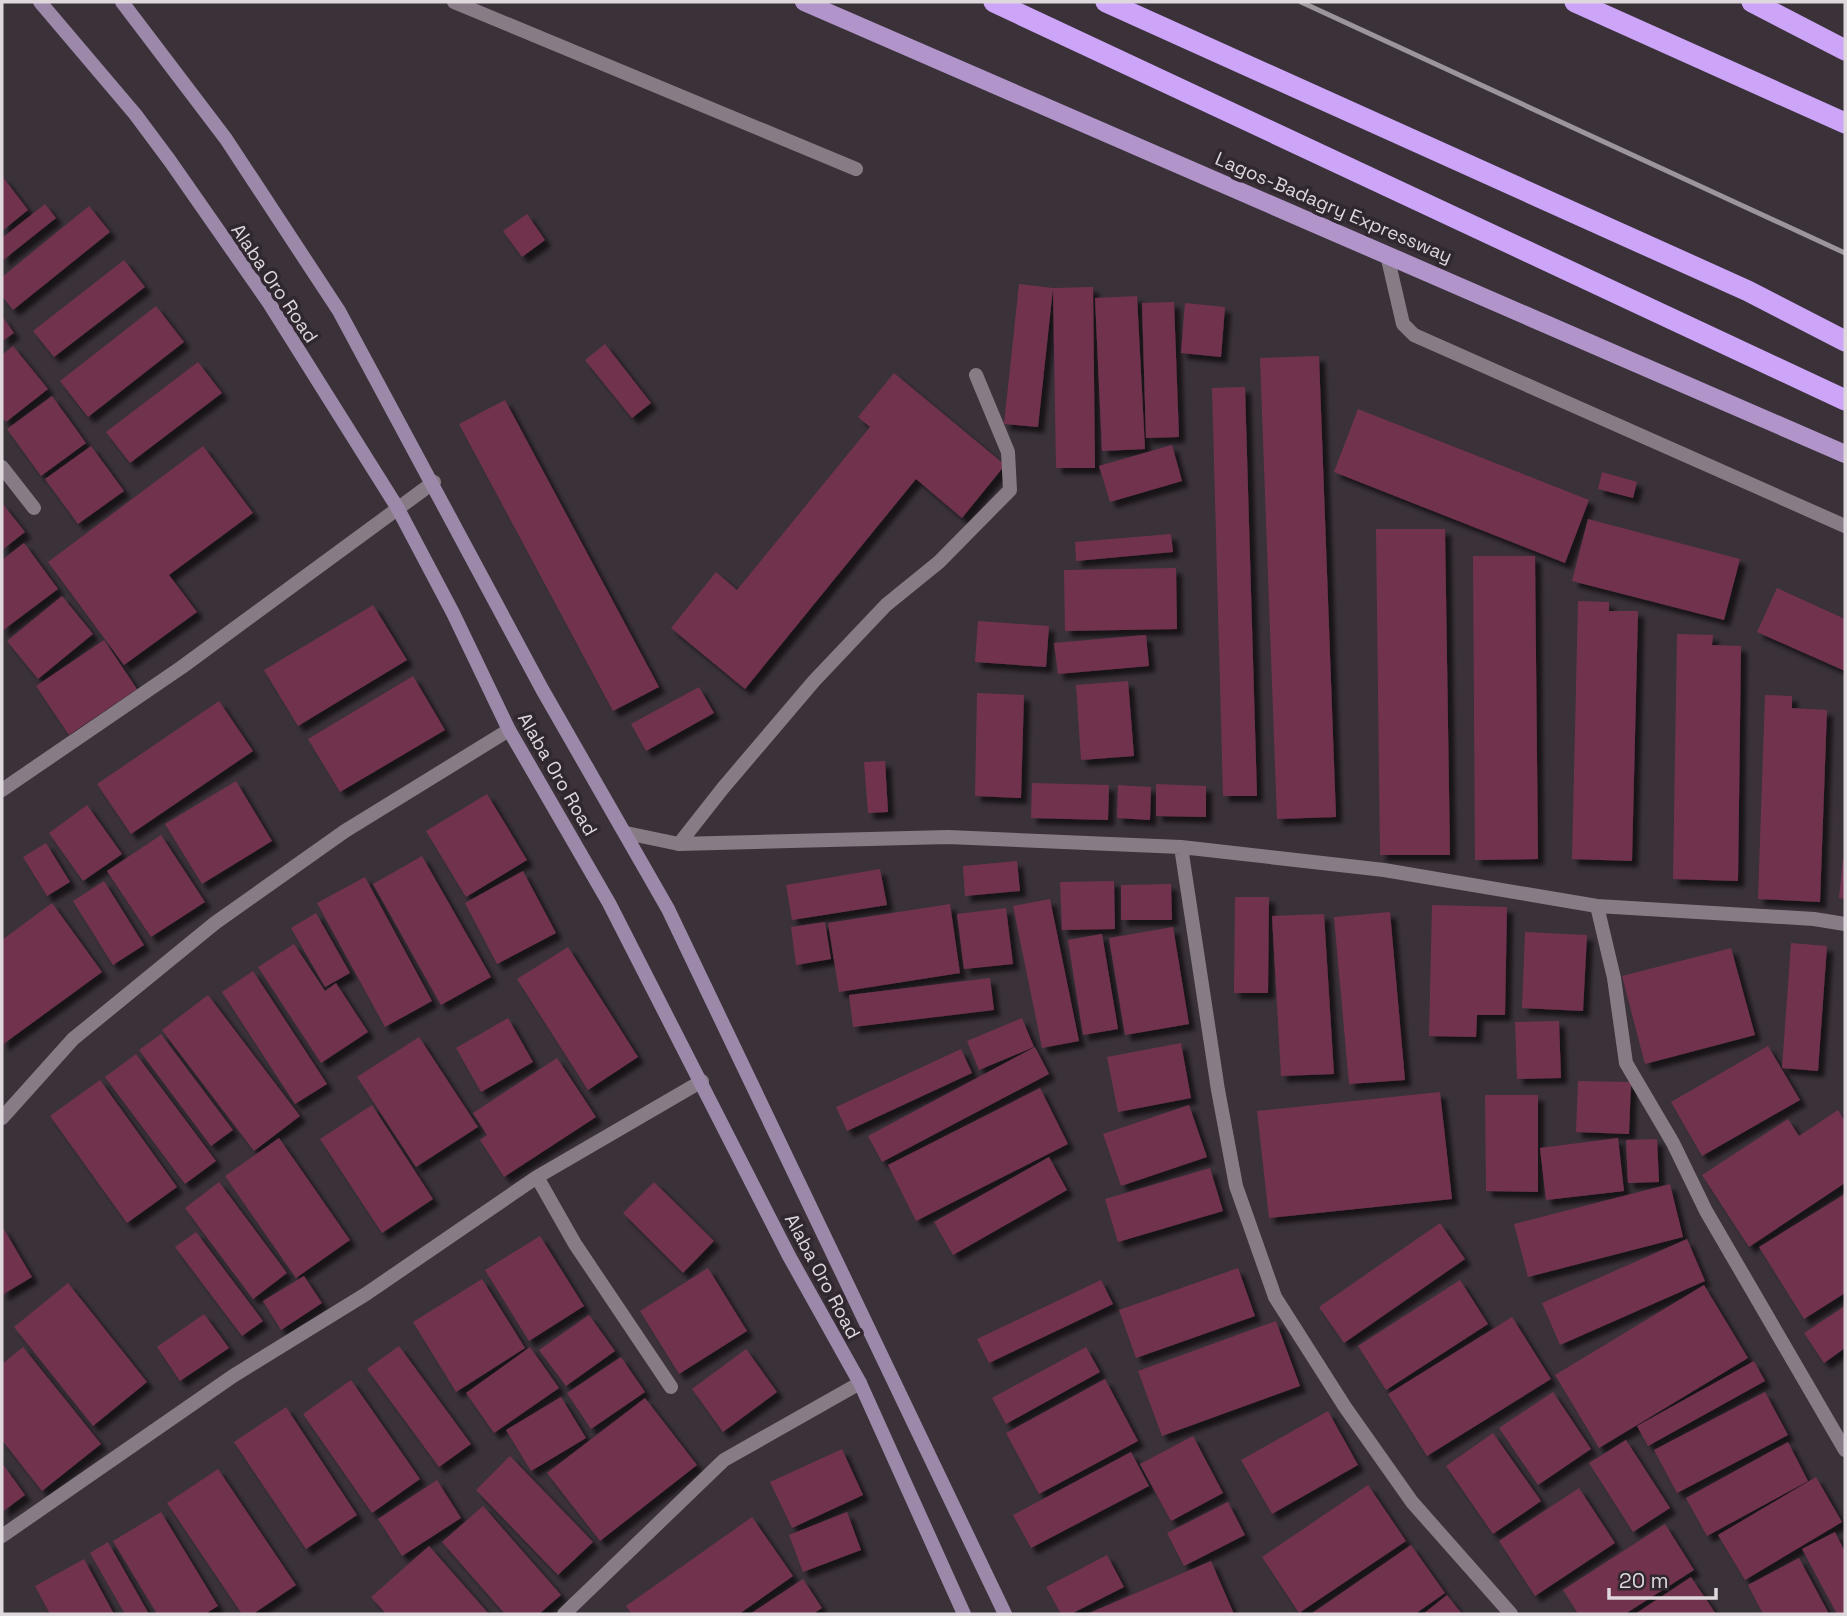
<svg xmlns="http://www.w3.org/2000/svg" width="1847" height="1616" font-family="'Space Grotesk',sans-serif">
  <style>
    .building { fill: #70334e; filter: url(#shadow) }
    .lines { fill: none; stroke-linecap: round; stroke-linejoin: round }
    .lane { stroke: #877c86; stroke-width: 14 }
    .street { stroke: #877c86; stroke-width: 14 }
    .secondary { stroke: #9c88a8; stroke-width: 14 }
    .primary { stroke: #b094ca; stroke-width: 18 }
    .highway { stroke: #cca4f8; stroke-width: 21 }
    .rail { stroke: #9c959b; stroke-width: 5 }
    .labels { text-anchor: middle; stroke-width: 7; stroke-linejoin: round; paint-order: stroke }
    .street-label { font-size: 19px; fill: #ded8dd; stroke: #30272f }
  </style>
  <defs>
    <filter id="shadow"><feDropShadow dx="6" dy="6" stdDeviation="2" flood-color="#0009"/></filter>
  </defs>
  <rect width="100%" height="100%" fill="#3a3139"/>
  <path class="building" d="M2 176 28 210 2 231Z
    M45 204 56 218 2 261V238Z
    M89 206 110 232 13 310 2 296V277Z
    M527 214 545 240 522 257 503 231Z
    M124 260 145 287 54 357 33 331Z
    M1019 284 1053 288 1038 427 1004 424Z
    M1093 287 1095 468H1056L1053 288Z
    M1137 296 1145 449 1102 451 1095 298Z
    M1174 302 1179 437 1146 438 1142 303Z
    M1185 303 1225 307 1221 357 1181 353Z
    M156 306 184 342 88 417 60 381Z
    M2 316 14 333 2 341Z
    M605 344 651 403 632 418 585 360Z
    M13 346 48 389 6 422 2 417V355Z
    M1319 356 1336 817 1277 819 1260 358Z
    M198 362 222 393 130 463 106 432Z
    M894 373 1005 465 962 518 916 479 745 689 671 628 716 572 737 590 870 427 858 417Z
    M1245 387 1257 796H1223L1212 388Z
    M52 396 86 443 41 476 7 429Z
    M505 400 659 687 613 711 459 424Z
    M1358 409 1589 500 1565 563 1334 472Z
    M1172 445 1182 481 1110 502 1099 466Z
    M91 446 124 491 78 524 45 479Z
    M203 446 253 513 169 575 197 612 124 665 48 562Z
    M1602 472 1637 482 1633 498 1598 489Z
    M2 503 25 532 2 550Z
    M1588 519 1740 559 1724 620 1572 581Z
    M1376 529H1445L1450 855H1380Z
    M1171 534 1173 552 1076 561 1075 542Z
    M24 543 58 589 2 631V560Z
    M1473 556H1535L1538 859 1475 860Z
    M1176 568 1177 629 1065 631 1064 570Z
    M1777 588 1845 619V671L1757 632Z
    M62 596 93 634 38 679 7 641Z
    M1578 601 1609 602V611H1638L1632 861 1572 859Z
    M373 605 407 660 298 726 264 670Z
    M978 621 1049 626 1046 667 975 662Z
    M1677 634 1713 635 1712 645 1741 646 1738 881 1673 879Z
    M1146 635 1149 666 1058 674 1054 643Z
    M104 640 137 689 69 735 36 686Z
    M413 676 445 730 340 792 308 739Z
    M1128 681 1134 756 1081 760 1076 685Z
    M699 687 714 713 646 751 631 724Z
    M977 693 1024 695 1021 798 975 796Z
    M1765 695 1792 696V708L1827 710 1820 902 1758 899Z
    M219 701 253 751 131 834 97 784Z
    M885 761 888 812 868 813 864 762Z
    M236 781 272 841 202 884 165 824Z
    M1032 783 1109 785 1108 820 1031 818Z
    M1156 784 1206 786V817L1156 816Z
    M1118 785 1151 787 1150 820 1117 818Z
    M487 794 527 860 466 897 426 831Z
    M87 805 122 854 83 881 49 833Z
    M161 835 205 902 151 937 107 871Z
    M46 843 70 882 47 896 23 857Z
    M422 856 491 977 441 1005 373 884Z
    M1843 859H1845V899L1839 898Z
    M1017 861 1020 891 965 896 963 866Z
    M880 869 887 905 792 920 786 885Z
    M523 871 556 933 497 964 465 903Z
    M365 877 432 1001 385 1027 317 903Z
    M104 881 144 945 113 965 73 901Z
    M1114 881 1115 929 1062 930 1060 882Z
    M1171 884 1172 920H1121V885Z
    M1235 897H1269L1268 993H1234Z
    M1050 899 1079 1041 1042 1048 1013 906Z
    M52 903 102 972 2 1045V940Z
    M950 904 960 973 839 992 828 923Z
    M1432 905 1507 907 1505 1015H1477L1476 1037 1429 1036Z
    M1006 908 1013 964 964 969 957 914Z
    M1390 912 1405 1080 1349 1084 1334 917Z
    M316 913 350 973 325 987 291 928Z
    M1324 914 1334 1074 1281 1076 1272 916Z
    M825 922 831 959 796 965 791 927Z
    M1173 927 1189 1024 1125 1035 1109 938Z
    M1525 932 1587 935 1583 1011 1522 1008Z
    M1102 934 1118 1029 1083 1035 1068 940Z
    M1791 943 1827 946 1818 1071 1782 1068Z
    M294 944 325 991 336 983 368 1032 321 1063 258 967Z
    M568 947 638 1057 588 1090 517 979Z
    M1731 948 1755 1035 1645 1064 1622 976Z
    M253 971 327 1084 295 1104 222 992Z
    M990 978 994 1010 853 1027 849 995Z
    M208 995 300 1116 254 1151 162 1030Z
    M508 1018 533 1062 481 1092 456 1048Z
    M1022 1018 1034 1047 979 1070 967 1041Z
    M1559 1021 1561 1078 1517 1079 1515 1022Z
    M161 1034 233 1130 211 1146 139 1050Z
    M419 1037 478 1127 416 1167 357 1077Z
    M1181 1043 1191 1098 1118 1112 1107 1057Z
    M1768 1046 1800 1100 1702 1156 1671 1102Z
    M1035 1047 1049 1074 882 1162 868 1136Z
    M961 1049 972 1073 847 1131 836 1107Z
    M136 1054 216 1161 185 1184 105 1077Z
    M557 1058 596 1117 504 1177 480 1140 487 1135 473 1113Z
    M100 1080 177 1187 127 1223 50 1116Z
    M1578 1081 1631 1082 1629 1134 1576 1132Z
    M1040 1088 1068 1144 916 1221 888 1165Z
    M1440 1092 1452 1199 1269 1218 1257 1111Z
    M1485 1095H1538V1192L1486 1191Z
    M372 1105 433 1199 382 1233 320 1139Z
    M1189 1105 1207 1157 1121 1186 1103 1134Z
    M1838 1110 1845 1121V1183L1749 1247 1702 1175 1788 1119 1799 1136Z
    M279 1138 350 1240 296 1278 225 1176Z
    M1618 1138 1624 1191 1546 1200 1540 1148Z
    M1657 1139 1659 1182 1628 1183 1626 1140Z
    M1049 1157 1067 1190 953 1255 934 1222Z
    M1210 1168 1223 1211 1118 1242 1105 1199Z
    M219 1182 287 1273 253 1299 185 1208Z
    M654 1182 714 1241 683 1273 623 1213Z
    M1670 1184 1683 1237 1528 1277 1514 1224Z
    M1845 1194V1293L1804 1319 1759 1247Z
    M1440 1223 1465 1259 1344 1343 1319 1307Z
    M2 1226 32 1277 2 1295Z
    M196 1232 263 1321 242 1336 175 1247Z
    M540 1236 584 1306 529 1341 485 1270Z
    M1687 1239 1705 1281 1560 1345 1542 1303Z
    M708 1268 747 1331 679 1374 640 1311Z
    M1238 1268 1255 1316 1136 1358 1119 1310Z
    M304 1276 322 1303 281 1330 263 1301Z
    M482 1279 525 1348 456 1392 413 1322Z
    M1101 1280 1113 1304 989 1363 977 1339Z
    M1460 1280 1488 1324 1386 1390 1358 1346Z
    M68 1283 147 1382 93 1426 14 1327Z
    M1704 1285 1748 1358 1599 1448 1555 1375Z
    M1845 1306V1348L1824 1363 1804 1333Z
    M204 1314 229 1348 180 1381 157 1347Z
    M589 1315 615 1351 566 1386 539 1350Z
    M1512 1317 1551 1379 1427 1456 1388 1394Z
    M1276 1321 1300 1386 1162 1436 1138 1371Z
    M399 1346 471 1444 439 1467 367 1369Z
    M23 1347 101 1444 42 1491 2 1440V1364Z
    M530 1347 559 1388 494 1433 466 1393Z
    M1086 1347 1100 1372 1006 1424 992 1398Z
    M746 1349 777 1392 723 1432 692 1389Z
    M621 1357 645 1392 591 1429 567 1393Z
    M1754 1361 1765 1381 1648 1446 1637 1426Z
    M1105 1379 1138 1441 1039 1494 1006 1433Z
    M351 1380 420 1479 372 1513 303 1414Z
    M1553 1392 1591 1449 1538 1485 1499 1428Z
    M1765 1392 1788 1435 1677 1493 1654 1450Z
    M561 1397 586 1438 531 1471 506 1430Z
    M645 1398 697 1465 600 1541 547 1473Z
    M286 1407 357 1515 306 1549 234 1442Z
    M1328 1411 1358 1465 1272 1514 1241 1460Z
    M1493 1433 1541 1501 1493 1534 1446 1466Z
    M1193 1436 1223 1493 1171 1521 1140 1464Z
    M1626 1440 1670 1508 1633 1532 1589 1463Z
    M1788 1442 1808 1481 1707 1536 1686 1498Z
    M842 1449 863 1495 792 1528 770 1482Z
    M1131 1452 1149 1486 1031 1548 1013 1515Z
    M510 1456 593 1542 558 1575 476 1490Z
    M2 1463 25 1495 2 1512Z
    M218 1469 296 1585 253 1614H242L167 1503Z
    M1816 1477 1842 1522 1745 1580 1718 1535Z
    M437 1480 461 1518 402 1556 378 1519Z
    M1368 1485 1406 1541 1299 1613 1262 1557Z
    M1579 1488 1615 1543 1535 1596 1499 1541Z
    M1228 1502 1245 1535 1184 1566 1167 1533Z
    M483 1506 561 1595 539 1614H505L442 1542Z
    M161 1512 218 1606 205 1614H157L113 1541Z
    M847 1512 861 1550 803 1572 789 1535Z
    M752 1517 793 1576 739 1614H632L626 1606Z
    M1665 1524 1694 1570 1625 1614H1578L1563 1590Z
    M1835 1532 1845 1552V1614H1837L1802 1549Z
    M108 1542 149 1614H125L90 1553Z
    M1411 1545 1445 1593 1415 1614H1311Z
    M429 1546 489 1614H386L371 1597Z
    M1107 1555 1124 1587 1071 1614H1061L1046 1587Z
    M1799 1558 1829 1614H1763L1748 1585Z
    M84 1559 114 1614H50L35 1586Z
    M1211 1561 1234 1614H1087Z
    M1691 1577 1716 1614H1635Z
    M803 1579 822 1608 813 1614H750Z
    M1447 1595 1462 1614H1423Z"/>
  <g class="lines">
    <path class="lane" d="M454 2 856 169
      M1387 255 1403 324 1414 335 1845 526
      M679 844 723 788 814 681 886 605 939 562 1010 490 1008 452 976 375"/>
    <path class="street" d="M2 467 34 508
      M2 790 182 667 434 482
      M626 833 679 844 948 837 1181 847 1384 870 1597 906 1814 919 1845 924
      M1181 847 1218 1090 1236 1186 1275 1297 1345 1407 1412 1502 1511 1614
      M1597 906 1614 978 1626 1063 1673 1143 1706 1211 1845 1450
      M2 1118 73 1039 215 923 345 831 509 730
      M537 1177 575 1244 671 1387
      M2 1536 233 1376 366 1294 537 1177 702 1081
      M564 1614 724 1460 860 1383"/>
    <path class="secondary" d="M40 2 135 114 170 161 269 303 397 507 453 613 509 730 609 903 789 1256 860 1383 964 1614
      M122 2 226 139 339 311 542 689 668 909 1005 1614"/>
    <path class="primary" d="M804 2 1845 454"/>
    <path class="highway" d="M994 2 1845 400
      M1106 2 1748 291 1845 341
      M1575 2 1845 123
      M1752 2 1845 50"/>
    <path class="rail" d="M1301 2 1845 253"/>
  </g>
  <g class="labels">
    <g class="street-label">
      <text transform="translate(1334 207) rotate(23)" y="7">Lagos-Badagry Expressway</text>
      <text transform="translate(275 283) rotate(56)" y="7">Alaba Oro Road</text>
      <text transform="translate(558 774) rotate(60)" y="7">Alaba Oro Road</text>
      <text transform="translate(823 1276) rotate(62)" y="7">Alaba Oro Road</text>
    </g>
  </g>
  <rect width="1847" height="1616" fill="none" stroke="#ded8dd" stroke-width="7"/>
  <path d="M1609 1588v10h107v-10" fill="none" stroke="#ded8dd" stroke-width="3.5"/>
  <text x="1619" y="1588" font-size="21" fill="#ded8dd" stroke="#30272f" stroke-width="5" paint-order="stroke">20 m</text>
</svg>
